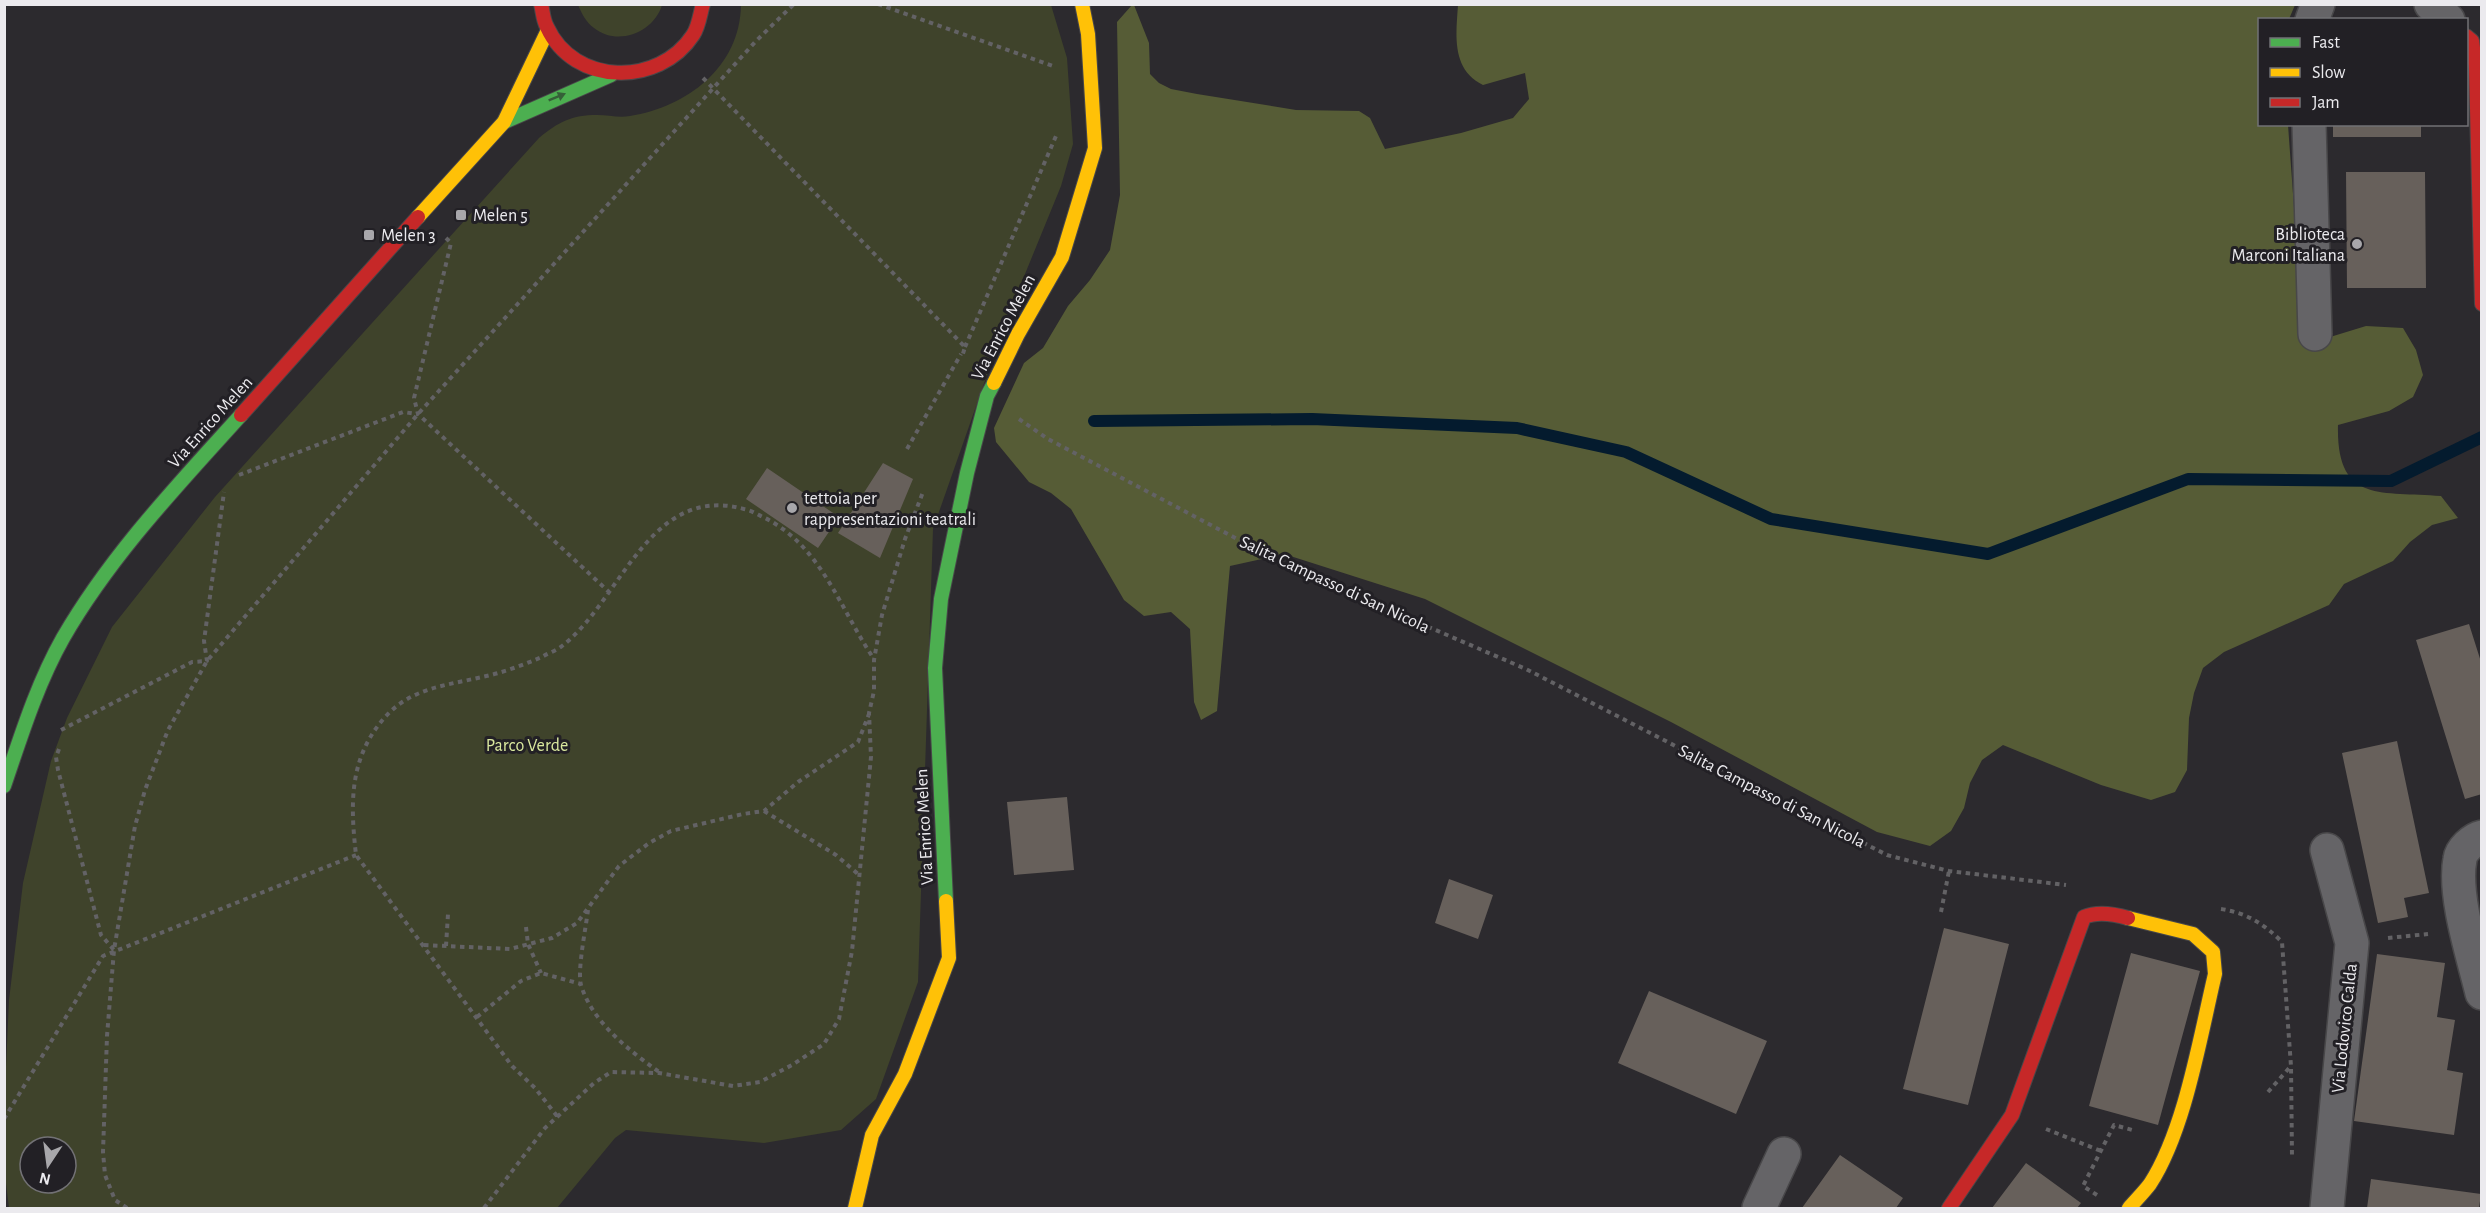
<svg xmlns="http://www.w3.org/2000/svg" width="2486" height="1213" font-family="'Alegreya Sans',sans-serif">
  <style>
    .green { fill: #3f432b; fill-rule: evenodd }
    .forest { fill: #565c36 }
    .lines { fill: none; stroke-linecap: round; stroke-linejoin: round }
    .stream { stroke: #041b2e; stroke-width: 12 }
    .building { fill: #67605b }
    .street-casing { stroke: #484749; stroke-width: 36 }
    .fast-casing { stroke: #484749; stroke-width: 16 }
    .slow-casing { stroke: #484749; stroke-width: 16 }
    .jam-casing { stroke: #484749; stroke-width: 16 }
    .path { stroke: #636265; stroke-width: 4; stroke-dasharray: 4.5 4.5; stroke-linecap: butt }
    .street { stroke: #656467; stroke-width: 33 }
    .fast { stroke: #4caf50; stroke-width: 14 }
    .slow { stroke: #ffc107; stroke-width: 14 }
    .jam { stroke: #c62828; stroke-width: 14 }
    .oneway { fill: #356038 }
    .poi-dot { fill: #a8a7ab; stroke: #222025; stroke-width: 2 }
    .labels { text-anchor: middle; stroke-width: 6; stroke-linejoin: round; paint-order: stroke }
    .poi-label { font-size: 18px; fill: #ebeaee; stroke: #222025; text-anchor: start }
    .street-label { font-size: 18px; fill: #ebeaee; stroke: #222025 }
    .park-label { font-size: 18px; fill: #dae89e; stroke: #222025 }
  </style>
  <rect width="100%" height="100%" fill="#2c2a2e"/>
  <path class="green" d="M578 5H662C654 32 618 47 594 28 586 22 582 14 578 5Z
    M741 5H1051L1067 58 1073 144 1061 186 1007 318 933 529 918 982 876 1099 841 1130 764 1143 626 1130 615 1138 557 1208H9L4 1167 5 1089 9 1000 23 883 51 761 67 718 112 627 215 497 539 138C558 122 572 115 597 115 608 115 619 118 630 116 687 107 740 67 741 5ZM30 1147H66V1183H30Z"/>
  <path class="forest" d="M1132 5H1134L1149 43 1150 74 1159 83 1171 89 1197 94 1296 110 1359 111 1370 118 1385 149 1461 133 1513 118 1529 99 1525 73 1483 85C1451 69 1456 35 1458 5H2295L2289 19 2260 20V124L2288 125 2304 345 2366 326 2403 328 2416 350 2423 375 2413 397 2389 411 2338 425C2336 504 2381 491 2441 496L2458 518 2432 525 2410 542 2393 561 2344 584 2329 605 2224 652 2203 668 2194 693 2189 718 2187 770 2175 792 2151 800 2101 785 2003 745 1982 760 1970 783 1964 808 1951 831 1930 846 1877 832 1671 722 1425 599 1284 554 1230 566 1217 711 1201 720 1194 702 1190 629 1171 612 1144 616 1124 600 1071 509 1051 493 1029 482 996 442 994 428 1024 363 1043 348 1068 306 1090 280 1110 250 1120 195 1117 22Z"/>
  <g class="lines">
    <path class="stream" d="M1094 421 1312 419 1517 428 1626 452 1771 519 1988 554 2188 479 2391 481 2482 437"/>
  </g>
  <path class="building" d="M2333 124H2421V137H2333Z
    M2346 172H2425L2426 288H2347Z
    M883 463 913 479 880 558 838 533Z
    M767 468 839 517 818 548 746 499Z
    M2469 624 2482 665V794L2465 799 2416 640Z
    M2397 741 2429 893 2404 898 2408 917 2378 923 2342 753Z
    M1067 797 1074 870 1014 875 1007 802Z
    M1449 879 1493 895 1478 939 1435 923Z
    M1944 928 2009 944 1968 1105 1903 1089Z
    M2131 953 2200 971 2158 1125 2089 1106Z
    M2377 954 2445 963 2437 1017 2455 1020 2447 1070 2463 1073 2454 1135 2354 1121Z
    M1649 991 1767 1041 1736 1114 1618 1063Z
    M1840 1155 1903 1198 1896 1208H1802Z
    M2026 1163 2081 1203 2077 1208H1992Z
    M2371 1179 2481 1194 2479 1208H2367Z"/>
  <g class="lines">
    <defs>
      <path id="street" d="M2431 4 2448 20
        M2312 20 2318 4
        M2309 124 2315 334
        M2482 837C2473 839 2461 850 2460 859 2453 895 2473 956 2482 993
        M1759 1208 1784 1154
        M2327 1208 2352 943 2327 850"/>
      <path id="fast" d="M504 122 611 75
        M4 786C21 736 37 684 63 638 111 555 177 486 241 415
        M946 901 935 668 941 599 967 473 987 396 994 383"/>
      <path id="slow" d="M418 217 504 122 548 30
        M994 383 1018 334 1062 257 1095 148 1088 34 1082 4
        M2128 918 2193 934 2213 952 2215 974C2200 1037 2185 1130 2150 1184 2144 1192 2136 1200 2129 1208
        M855 1208 872 1135 905 1074 949 958 946 901"/>
      <path id="jam" d="M541 4C543 12 543 20 547 27 574 86 659 87 693 35 699 26 700 14 703 4
        M2466 36 2472 41 2476 69 2482 304
        M241 415 418 217
        M1949 1208 2012 1115 2084 917C2098 911 2114 914 2128 918"/>
    </defs>
    <use href="#street" class="street-casing"/>
    <use href="#fast" class="fast-casing"/>
    <use href="#slow" class="slow-casing"/>
    <use href="#jam" class="jam-casing"/>
    <path class="path" d="M878 4 1053 66
      M703 78 965 347 962 357
      M446 238 451 243 414 398 418 414 609 592
      M965 347 1056 136
      M1019 419 1048 439 1294 569 1526 669 1887 855 1949 871 2066 885
      M907 449 961 354
      M239 475 403 412 417 414
      M61 730 192 662 207 661 204 641 224 492
      M59 749 56 757 58 770 101 935 114 950
      M764 811 836 855 858 874
      M2221 909C2247 913 2264 924 2282 942L2291 1066 2292 1157
      M588 910C586 927 577 971 581 985 592 1022 630 1051 659 1072
      M1941 912 1949 871
      M526 927 528 944 541 973
      M2388 938 2428 934
      M424 945 510 949 552 938 577 923 619 866 649 843 671 831 743 814 764 811 798 782 858 742 869 714
      M446 946 448 914
      M477 1017 521 981 541 973 581 984
      M2268 1092 2291 1066
      M557 1116 535 1088 512 1066 356 855C350 802 349 756 387 715 412 688 448 685 482 677 502 673 523 665 542 657 548 653 556 651 562 646 621 601 649 483 744 509 751 510 758 515 765 518 822 547 840 609 874 659
      M4 1119 103 956 356 855
      M2046 1129 2101 1151
      M2097 1195 2083 1186 2114 1125 2136 1131
      M127 1208 115 1200 105 1175 103 1152 107 1036 114 950 135 826 145 790 168 730 207 661 418 414 756 41 794 4
      M484 1208 545 1128 594 1083 611 1072 659 1073 733 1086 760 1082 792 1065 824 1044 839 1019 852 951 871 757 869 713 874 691V660L882 615 905 539 923 492"/>
    <use href="#street" class="street"/>
    <use href="#fast" class="fast"/>
    <use href="#slow" class="slow"/>
    <use href="#jam" class="jam"/>
  </g>
  <defs><path id="oneway-solid" d="M-6-.8H1V-3.2L6.5 0L1 3.2V.8H-6Z" transform="scale(1.5)"/></defs>
  <use class="oneway" href="#oneway-solid" transform="translate(557 97) rotate(-22)"/>
  <g class="poi-dot">
    <rect x="455" y="209" width="12" height="12" rx="3"/>
    <rect x="363" y="229" width="12" height="12" rx="3"/>
    <circle cx="2357" cy="244" r="6"/>
    <circle cx="792" cy="508" r="6"/>
  </g>
  <g class="labels">
    <g class="poi-label">
      <text x="473" y="221">Melen 5</text>
      <text x="2345" y="240" text-anchor="end">Biblioteca<tspan x="2345" dy="21">Marconi Italiana</tspan></text>
      <text x="381" y="241">Melen 3</text>
      <text x="804" y="504">tettoia per<tspan x="804" dy="21">rappresentazioni teatrali</tspan></text>
    </g>
    <g class="street-label">
      <text transform="translate(1003 327) rotate(-62)" y="6">Via Enrico Melen</text>
      <text transform="translate(210 422) rotate(-48)" y="6">Via Enrico Melen</text>
      <text transform="translate(1335 584) rotate(25)" y="6">Salita Campasso di San Nicola</text>
      <text transform="translate(1772 796) rotate(27)" y="6">Salita Campasso di San Nicola</text>
      <text transform="translate(924 827) rotate(-93)" y="6">Via Enrico Melen</text>
      <text transform="translate(2344 1028) rotate(-84)" y="6">Via Lodovico Calda</text>
    </g>
    <g class="park-label">
      <text x="527" y="751">Parco Verde</text>
    </g>
  </g>
  <rect width="2486" height="1213" fill="none" stroke="#ebeaee" stroke-width="12"/>
  <rect x="2258" y="18" width="210" height="108" fill="#222025" stroke="#727175" stroke-width="1.5"/>
  <rect x="2270" y="38" width="30" height="9" fill="#4caf50" stroke="#727175" stroke-width="1.5"/>
  <text x="2312" y="48" font-size="18" fill="#ebeaee">Fast</text>
  <rect x="2270" y="68" width="30" height="9" fill="#ffc107" stroke="#727175" stroke-width="1.5"/>
  <text x="2312" y="78" font-size="18" fill="#ebeaee">Slow</text>
  <rect x="2270" y="98" width="30" height="9" fill="#c62828" stroke="#727175" stroke-width="1.5"/>
  <text x="2312" y="108" font-size="18" fill="#ebeaee">Jam</text>
  <g transform="translate(48 1165) rotate(193)"><circle r="28" fill="#222025" stroke="#727175" stroke-width="1.5"/>
  <path d="M0-4.5L10 22L0 15L-10 22Z" fill="#a8a7ab"/>
  <text y="-9" font-size="16" font-weight="bold" text-anchor="middle" fill="#ebeaee">N</text>
  </g>
</svg>
